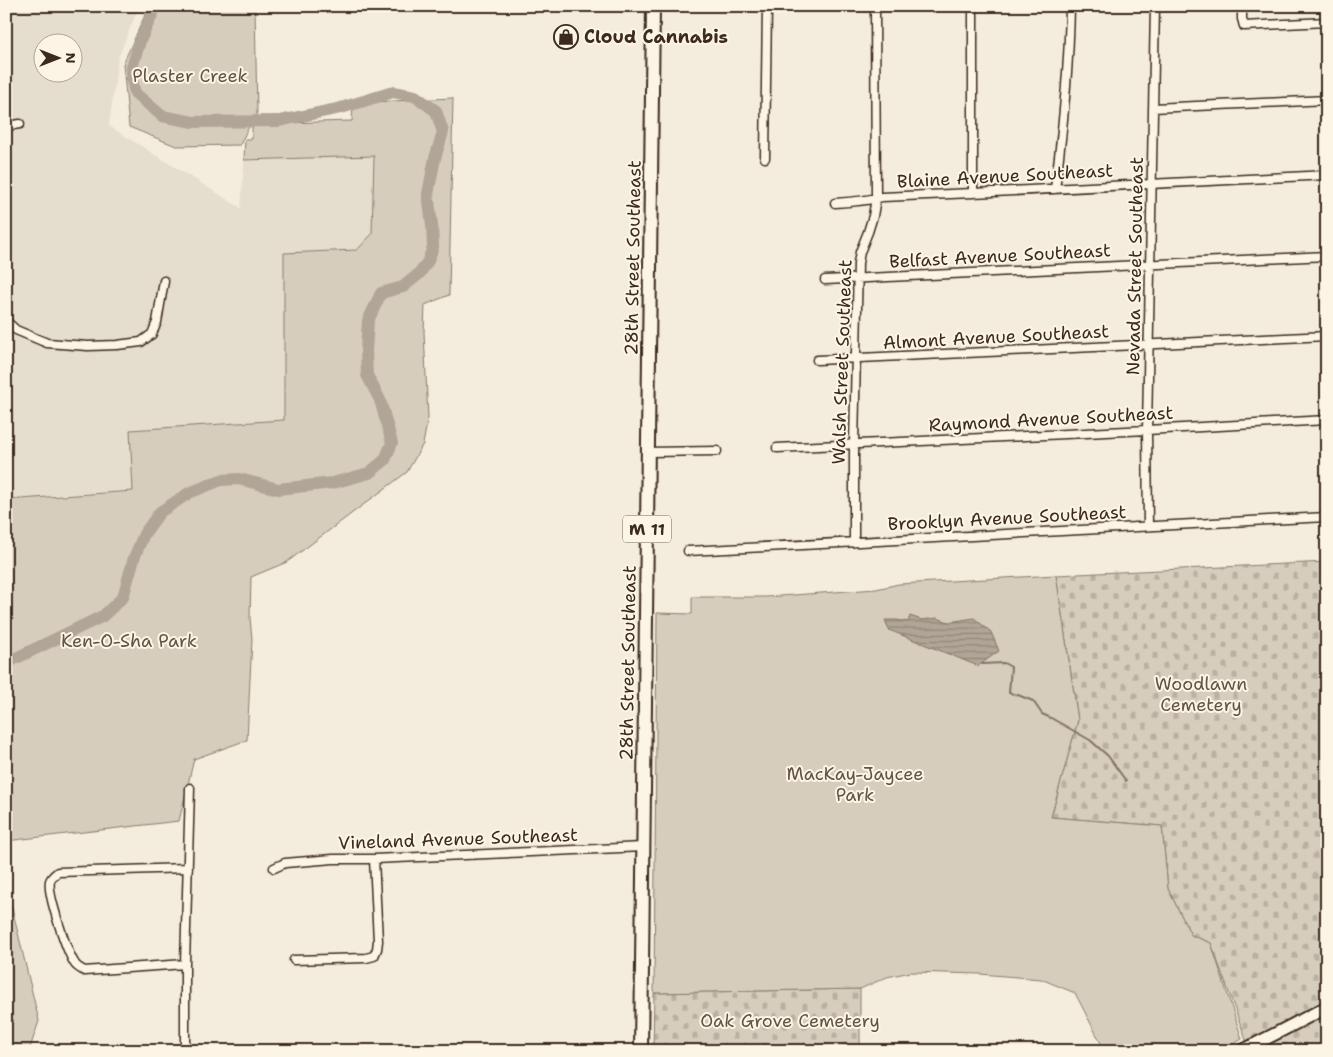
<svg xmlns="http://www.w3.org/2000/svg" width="1333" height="1057" font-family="'Shantell Sans',sans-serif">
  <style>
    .built { fill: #e5ddce; fill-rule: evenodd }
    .cemetery { fill: url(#cemetery-stones); stroke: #887c6e }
    .park { fill: #d6cdbd; stroke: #887c6e }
    .water { fill: url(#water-rules); stroke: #817466 }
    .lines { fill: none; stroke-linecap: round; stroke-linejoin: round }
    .stream { stroke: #817466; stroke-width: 2 }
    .river { stroke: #b0a596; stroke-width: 12 }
    .minor-casing { stroke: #3b2a1e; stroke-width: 11 }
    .secondary-casing { stroke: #3b2a1e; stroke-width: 15 }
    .primary-casing { stroke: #3b2a1e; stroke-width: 16 }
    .minor { stroke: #fcf5e5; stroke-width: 8 }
    .secondary { stroke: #fcf5e5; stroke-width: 11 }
    .primary { stroke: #fcf5e5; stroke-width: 12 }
    .labels { text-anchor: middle; stroke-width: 4; stroke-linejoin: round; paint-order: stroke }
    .shield { fill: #fcf5e5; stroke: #75675a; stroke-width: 1 }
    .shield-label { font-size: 16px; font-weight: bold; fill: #3b2a1e }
    .poi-label { font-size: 18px; font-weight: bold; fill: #3b2a1e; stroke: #fcf5e5; text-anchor: start }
    .park-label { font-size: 18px; fill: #625346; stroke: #fcf5e5 }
    .street-label { font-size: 18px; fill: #3b2a1e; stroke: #fcf5e5 }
  </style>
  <defs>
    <pattern id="cemetery-stones" width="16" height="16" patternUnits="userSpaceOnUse" patternTransform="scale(1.25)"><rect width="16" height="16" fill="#d6cdbd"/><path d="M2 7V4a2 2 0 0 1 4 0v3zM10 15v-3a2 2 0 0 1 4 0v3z" fill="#b9b0a2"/></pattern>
    <pattern id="water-rules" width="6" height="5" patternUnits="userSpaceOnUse" patternTransform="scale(1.25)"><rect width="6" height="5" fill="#b0a596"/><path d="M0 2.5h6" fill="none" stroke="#90877a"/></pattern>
  </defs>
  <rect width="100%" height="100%" fill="#f4eddd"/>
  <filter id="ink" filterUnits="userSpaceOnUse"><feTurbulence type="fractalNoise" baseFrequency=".02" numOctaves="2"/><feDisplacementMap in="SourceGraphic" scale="10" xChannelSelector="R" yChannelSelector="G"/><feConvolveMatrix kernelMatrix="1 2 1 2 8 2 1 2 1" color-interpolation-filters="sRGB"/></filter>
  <g filter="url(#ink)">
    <path class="built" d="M6 6H139L118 58 109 126 241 208 244 160 374 156 372 234 357 250 284 253V420L131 430 133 491 6 500ZM42 42H72V72H42Z"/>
    <path class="cemetery" d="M1327 562V1051H1250L1211 943 1191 935 1168 889 1162 826 1051 817 1078 720 1056 575Z
      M860 989V1051H653L654 993Z"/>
    <path class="park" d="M149 6H255L257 114 246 132 240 145 176 146 129 127 123 64Z
      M453 98 449 295 425 305 424 332 428 418 423 444 407 472 287 562 251 577 250 618 252 639 247 740 194 759 179 821 6 841V500L133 491 130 430 284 420V253L357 250 372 234 374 156 244 160 245 139H252V124L352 121 353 103Z
      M1056 575 1078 720 1051 817 1162 826 1168 889 1191 935 1211 943 1242 1039 1221 1051H1105L1075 993 1041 979 980 974 911 972 887 977 860 989 654 993 657 613 692 614V597H766L876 589 899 584Z
      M6 883 39 1021 29 1051H6Z"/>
    <path class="water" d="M910 616 922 620 937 618 949 622 974 618 991 632 999 651 978 666 889 630 885 620H897L908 622Z"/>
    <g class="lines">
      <path class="stream" d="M982 664 1004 663 1011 667 1009 693 1018 695 1033 701 1042 714 1051 718 1090 740 1108 756 1126 781"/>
      <path class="river" d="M6 663 103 616 123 597 134 558 144 534 160 512 189 493 221 480 239 479 278 489 333 483 369 473 385 460 392 443 380 400 367 375 366 351 368 321 381 293 403 287 420 273 428 261 433 247 432 225 428 194 435 158 443 132 436 111 415 96 393 92 341 108 279 121 193 122 162 116 135 93 132 80V67L140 41 156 6"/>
      <defs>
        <path id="minor" d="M1242 6V19L1244 26 1327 22
          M1153 108 1327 100
          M6 126 20 124
          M765 158 767 6
          M1055 189C1063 128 1069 68 1070 6
          M973 193V6
          M835 203C851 202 866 201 882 197L973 193 1327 175
          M825 280 1327 256
          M6 321 16 330 47 343 88 346 117 345 141 342 152 334 157 322 164 281
          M817 360 1327 336
          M777 448 1147 430 1327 420
          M648 452 717 451
          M1148 526 1147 430 1155 6
          M854 541V444L858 263 860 252 868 232 873 216 876 198 875 6
          M688 551 1327 517
          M274 868 285 863 333 859H374L643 847
          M294 960 366 958 374 956 377 949 378 941 374 859
          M185 964 84 971C81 969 77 967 75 964 67 952 47 894 50 881 51 877 54 875 58 872L188 868
          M185 1051V964L190 788"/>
        <path id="secondary" d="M1242 1051 1327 1007"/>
        <path id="primary" d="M641 1051 653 6"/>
      </defs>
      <use href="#minor" class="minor-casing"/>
      <use href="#secondary" class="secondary-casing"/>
      <use href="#primary" class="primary-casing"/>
      <use href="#minor" class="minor"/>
      <use href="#secondary" class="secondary"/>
      <use href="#primary" class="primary"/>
    </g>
  </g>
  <defs>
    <symbol id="shop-ring" viewBox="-11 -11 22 22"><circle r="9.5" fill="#fcf5e5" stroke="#3b2a1e" stroke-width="1.5"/><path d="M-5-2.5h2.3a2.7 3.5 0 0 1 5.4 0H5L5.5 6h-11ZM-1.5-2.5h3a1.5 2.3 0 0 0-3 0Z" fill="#3b2a1e"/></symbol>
  </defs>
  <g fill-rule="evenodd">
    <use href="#shop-ring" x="552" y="23" width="28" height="28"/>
  </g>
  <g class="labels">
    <rect class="shield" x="623" y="515.5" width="48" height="27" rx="4"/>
    <g class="shield-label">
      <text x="647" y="535">M 11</text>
    </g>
    <g class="poi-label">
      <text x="584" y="43">Cloud Cannabis</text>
    </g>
    <g class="park-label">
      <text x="190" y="82">Plaster Creek</text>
      <text x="129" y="647">Ken-O-Sha Park</text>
      <text x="1201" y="690">Woodlawn<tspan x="1201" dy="21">Cemetery</tspan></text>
      <text x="855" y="780">MacKay-Jaycee<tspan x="855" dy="21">Park</tspan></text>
      <text x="790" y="1027">Oak Grove Cemetery</text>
    </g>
    <g class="street-label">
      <text transform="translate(1005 176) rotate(-3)" y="6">Blaine Avenue Southeast</text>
      <text transform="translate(1000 256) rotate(-3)" y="6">Belfast Avenue Southeast</text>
      <text transform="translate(633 258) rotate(-89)" y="6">28th Street Southeast</text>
      <text transform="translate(1135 266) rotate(-89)" y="6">Nevada Street Southeast</text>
      <text transform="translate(996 337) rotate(-3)" y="6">Almont Avenue Southeast</text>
      <text transform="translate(842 362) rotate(-88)" y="6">Walsh Street Southeast</text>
      <text transform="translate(1051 419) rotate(-3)" y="6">Raymond Avenue Southeast</text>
      <text transform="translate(1007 518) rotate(-3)" y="6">Brooklyn Avenue Southeast</text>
      <text transform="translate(628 663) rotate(-89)" y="6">28th Street Southeast</text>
      <text transform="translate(458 839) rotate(-2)" y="6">Vineland Avenue Southeast</text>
    </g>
  </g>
  <rect width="1333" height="1057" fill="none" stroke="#fcf5e5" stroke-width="25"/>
  <rect x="12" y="12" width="1308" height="1032" fill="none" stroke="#3b2a1e" stroke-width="2" filter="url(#ink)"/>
  <g transform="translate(58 58) rotate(90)"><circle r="24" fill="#fcf5e5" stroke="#afa495"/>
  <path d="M0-4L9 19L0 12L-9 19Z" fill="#3b2a1e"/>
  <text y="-8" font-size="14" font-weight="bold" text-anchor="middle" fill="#3b2a1e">N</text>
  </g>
</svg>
